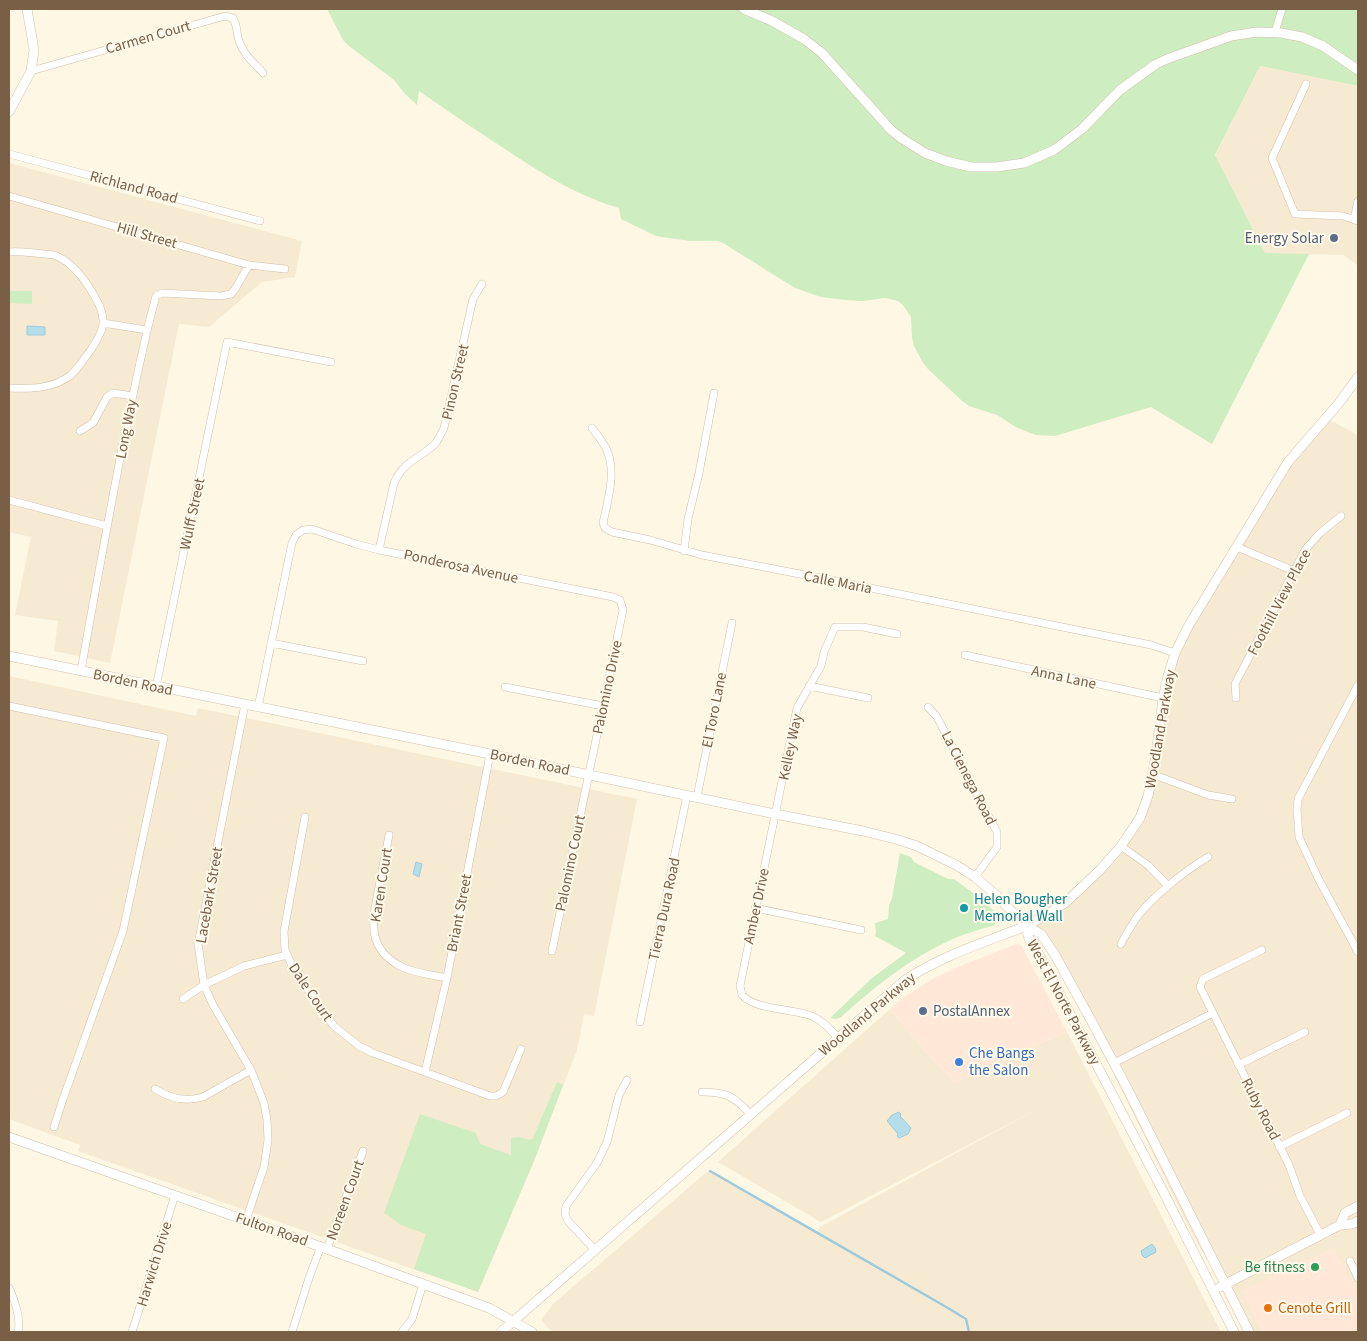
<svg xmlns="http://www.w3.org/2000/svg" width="1367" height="1341" font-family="'Source Sans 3',sans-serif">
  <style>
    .residential { fill: #f7ead2 }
    .commercial { fill: #ffe8d7 }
    .green { fill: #ceedc1 }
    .water { fill: #b6ddea; stroke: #9ccbdd }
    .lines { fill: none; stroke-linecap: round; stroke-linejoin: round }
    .stream { stroke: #9ccbdd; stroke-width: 2.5 }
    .minor-casing { stroke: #d1bfa9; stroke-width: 8 }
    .tertiary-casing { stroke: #d1bfa9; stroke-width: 10 }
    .secondary-casing { stroke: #d7c2a9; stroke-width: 10 }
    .minor { stroke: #fff; stroke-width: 7 }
    .tertiary { stroke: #fff; stroke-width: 9 }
    .secondary { stroke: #fff; stroke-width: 9 }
    .service-dot { fill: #5c6f8a; stroke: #fffaec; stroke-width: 2 }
    .culture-dot { fill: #0f9aa8; stroke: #fffaec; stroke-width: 2 }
    .shop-dot { fill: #3f7fe0; stroke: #fffaec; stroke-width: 2 }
    .leisure-dot { fill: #2e9e5b; stroke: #fffaec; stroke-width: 2 }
    .food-dot { fill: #e8710a; stroke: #fffaec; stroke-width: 2 }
    .labels { text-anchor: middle; stroke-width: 4; stroke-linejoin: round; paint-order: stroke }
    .street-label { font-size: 15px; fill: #7a5f47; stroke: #fffaec }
    .service-label { font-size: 15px; fill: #4e5e75; stroke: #fffaec; text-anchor: end }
    .culture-label { font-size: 15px; fill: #0d838f; stroke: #fffaec; text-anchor: start }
    .shop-label { font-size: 15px; fill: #366cbe; stroke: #fffaec; text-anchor: start }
    .leisure-label { font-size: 15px; fill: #27864d; stroke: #fffaec; text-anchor: end }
    .food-label { font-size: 15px; fill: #c56008; stroke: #fffaec; text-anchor: start }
  </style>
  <rect width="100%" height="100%" fill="#fef7e4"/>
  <path class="residential" d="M1260 66 1358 86V266L1344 255 1265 253 1215 156Z
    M9 163 302 241 295 277 262 282 209 327 179 324 110 663 54 651 58 621 15 615 31 537 9 532Z
    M1326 418 1358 435V1332H1245L1208 1260 1197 1243 1187 1224 1110 1066 1065 981 1049 953 1030 929 1051 917 1070 902 1140 818 1174 653 1277 482Z
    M9 676 196 716 198 708 637 799 594 1016 584 1014 577 1050 534 1161 478 1292 78 1151 80 1145 9 1119Z
    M890 1009 924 1050 955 1083 994 1063 1067 1032 1221 1332H554L549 1329 541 1320 553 1304 708 1171 816 1233 820 1227 1041 1107 821 1222 718 1162Z"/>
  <path class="commercial" d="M1017 944 1021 945 1067 1032 994 1063 955 1083 924 1050 890 1009 900 1000 932 979 960 966Z
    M1334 1248 1358 1295V1332H1262L1242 1291Z"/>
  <path class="green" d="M327 9H1358V86L1260 66 1215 155 1265 253 1309 254 1212 444 1151 407 1055 436 1036 435 1025 431 1014 426 997 415 969 406 962 401 927 368 922 361 914 346 912 338 911 317 903 305 898 301 885 298 862 301 845 300 821 297 795 288 723 243 718 241H690L656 236 621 219 619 208C580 197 544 175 511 153 480 133 449 112 419 91L417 105 405 94 394 80 349 46 343 40Z
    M9 291H32V304L9 303Z
    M900 853 911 857 914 862 948 879H954L980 898 996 913 997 918 995 925C978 930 960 935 944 943 905 962 872 989 840 1018L835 1019 830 1018 872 978 906 953 875 936 876 932 875 923 888 919 889 906 892 898Z
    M557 1082 563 1085 534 1161 478 1292 414 1269 426 1234 401 1225 384 1213 420 1114 476 1133 480 1144 511 1155V1138L519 1137 530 1140 533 1138Z"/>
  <path class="water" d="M27 326 45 327V335H27Z
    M416 862 422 864 419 877 413 874Z
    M899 1112 901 1114 900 1116 911 1128 908 1134 899 1138 897 1136 898 1134 887 1121 892 1115Z
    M1152 1244 1155 1248 1156 1252 1145 1258 1142 1255 1141 1251Z"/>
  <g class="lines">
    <path class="stream" d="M710 1171 948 1308 966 1319 969 1332"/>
    <defs>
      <path id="minor" d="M1275 32 1282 9
        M31 71 225 16 233 18C238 27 236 32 239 41 243 54 254 63 263 73
        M1306 84 1272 158 1295 214 1343 216 1358 221
        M9 154 260 221
        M9 196 249 265 285 269
        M1354 219 1358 201
        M9 252C18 251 26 252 35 253 41 254 48 254 54 255 71 261 83 277 92 292 98 302 104 312 103 324 102 334 95 343 90 351 84 359 78 368 71 375 53 389 30 389 9 388
        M103 323 147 330
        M592 428C597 434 602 441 606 448 617 471 608 499 603 523L605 528 612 532 650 540 702 555 841 582 1151 645 1175 653
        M80 431 93 423 107 397 113 393 133 396
        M9 500 107 526
        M1237 547 1294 571
        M379 550 394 483C403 462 418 459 434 445 438 441 441 434 444 428L473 299 482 284
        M684 551 688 519 699 473 714 393
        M271 643 363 661
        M965 655 1163 698
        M81 671C94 596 108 522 122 448 133 397 142 346 156 296L162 293 221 296 231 294 235 289 249 265
        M1358 685 1298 799 1297 809 1299 837 1319 880 1358 952
        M809 686 868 698
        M156 687 227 342 331 362
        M505 687 603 706
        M1236 698 1235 684 1305 550 1319 534 1341 516
        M245 704 198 944 204 985 213 1005 251 1070 264 1103 267 1120 268 1140 264 1167 246 1220
        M9 706 164 738 123 931 63 1099 54 1127
        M258 707 292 543 296 535 303 530 312 529 356 544 379 550 613 597 620 600 623 610 552 951
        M928 707 937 717 997 832V847L975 877
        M1152 774 1208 795 1232 799
        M697 797 732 623
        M305 817 284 931 285 950 293 968 323 1012 334 1026 359 1046 373 1053 490 1096H496L503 1092 521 1049
        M389 835C386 852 382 870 379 887 372 921 366 949 402 967 414 973 433 975 447 978
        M1121 846 1149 866 1168 886
        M755 908 861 930
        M1121 944C1125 936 1130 928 1135 920 1149 899 1186 870 1208 857
        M1262 950 1203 979 1200 987 1289 1165 1300 1196 1321 1236
        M183 999 204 985 244 966 287 955
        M640 1022 687 795
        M838 1038C831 1030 824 1022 814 1017 795 1008 756 1011 742 995L740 986 797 708 821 666 824 652 835 627H863L897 634
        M1114 1063 1213 1013
        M1238 1065 1305 1032
        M425 1072 447 978 490 754
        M155 1089C169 1098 186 1102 203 1097L251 1070
        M702 1092C726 1092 734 1096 750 1114
        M1279 1147 1347 1113
        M327 1249 363 1151
        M595 1250 568 1221 565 1214 566 1206 597 1163 607 1142 619 1095 627 1080
        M1350 1261 1358 1278
        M9 1288C15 1300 21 1319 18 1332
        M132 1332 175 1195
        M292 1332 309 1278 321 1246
        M402 1332 412 1319 423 1284"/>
      <path id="tertiary" d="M744 9 772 21 804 39 822 53 891 130 901 138 925 153 946 161 971 167H997L1024 163 1054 150 1082 129 1120 90 1156 64 1167 59 1231 36 1257 32 1281 33 1302 37 1323 46 1358 70
        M9 112 31 71 34 50 27 9
        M1026 926 1046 915 1065 903 1100 870 1121 846 1140 818 1148 796 1156 755 1163 698 1168 676 1175 653 1189 625 1288 462 1339 403 1358 377
        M9 1137 327 1249 423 1284 489 1308 532 1332"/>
      <path id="secondary" d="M9 656 490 754 775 814 863 831 899 840 917 846 956 865 975 877 997 896 1026 926 1041 934 1055 955 1092 1022 1126 1086 1249 1332
        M1026 926 1029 939 1037 951 1164 1193 1234 1332
        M1340 1225 1345 1213 1358 1206
        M1220 1287 1340 1225 1352 1224 1358 1221
        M501 1332 905 980C941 956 985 942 1026 926"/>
    </defs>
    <use href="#minor" class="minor-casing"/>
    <use href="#tertiary" class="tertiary-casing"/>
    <use href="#secondary" class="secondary-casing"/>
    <use href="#minor" class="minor"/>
    <use href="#tertiary" class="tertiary"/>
    <use href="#secondary" class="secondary"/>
  </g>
  <g class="service-dot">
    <circle cx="1334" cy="238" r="5"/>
    <circle cx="923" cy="1011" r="5"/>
  </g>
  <circle class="culture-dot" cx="964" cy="908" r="5"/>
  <circle class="shop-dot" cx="959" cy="1062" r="5"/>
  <circle class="leisure-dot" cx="1315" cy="1267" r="5"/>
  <circle class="food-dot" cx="1268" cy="1308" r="5"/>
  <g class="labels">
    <g class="street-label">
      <text transform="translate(148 37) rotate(-16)" y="5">Carmen Court</text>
      <text transform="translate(134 187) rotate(15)" y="5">Richland Road</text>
      <text transform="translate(147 235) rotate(16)" y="5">Hill Street</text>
      <text transform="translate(455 382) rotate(-77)" y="5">Pinon Street</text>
      <text transform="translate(126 429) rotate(-79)" y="5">Long Way</text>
      <text transform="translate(192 514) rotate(-78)" y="5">Wulff Street</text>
      <text transform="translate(461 566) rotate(12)" y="5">Ponderosa Avenue</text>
      <text transform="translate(838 582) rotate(11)" y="5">Calle Maria</text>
      <text transform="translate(1279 602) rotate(-62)" y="5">Foothill View Place</text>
      <text transform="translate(1064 677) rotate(12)" y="5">Anna Lane</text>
      <text transform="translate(133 682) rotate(12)" y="5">Borden Road</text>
      <text transform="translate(607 687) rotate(-78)" y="5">Palomino Drive</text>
      <text transform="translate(714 710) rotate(-79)" y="5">El Toro Lane</text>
      <text transform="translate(1160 729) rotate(-80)" y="5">Woodland Parkway</text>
      <text transform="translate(790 747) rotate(-78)" y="5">Kelley Way</text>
      <text transform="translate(530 762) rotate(12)" y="5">Borden Road</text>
      <text transform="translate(969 778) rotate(63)" y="5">La Cienega Road</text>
      <text transform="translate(570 863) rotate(-78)" y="5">Palomino Court</text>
      <text transform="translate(381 885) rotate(-81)" y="5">Karen Court</text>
      <text transform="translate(209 895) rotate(-80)" y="5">Lacebark Street</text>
      <text transform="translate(756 906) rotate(-78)" y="5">Amber Drive</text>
      <text transform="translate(664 909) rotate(-78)" y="5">Tierra Dura Road</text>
      <text transform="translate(459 913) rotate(-79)" y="5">Briant Street</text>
      <text transform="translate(311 992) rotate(56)" y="5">Dale Court</text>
      <text transform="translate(1064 1002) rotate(62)" y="5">West El Norte Parkway</text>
      <text transform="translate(867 1014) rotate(-40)" y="5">Woodland Parkway</text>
      <text transform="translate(1261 1109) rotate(63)" y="5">Ruby Road</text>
      <text transform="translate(345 1200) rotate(-70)" y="5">Noreen Court</text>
      <text transform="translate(272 1229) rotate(19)" y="5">Fulton Road</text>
      <text transform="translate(154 1264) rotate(-73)" y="5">Harwich Drive</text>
    </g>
    <g class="service-label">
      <text x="1324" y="243">Energy Solar</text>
      <text x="933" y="1016" text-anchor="start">PostalAnnex</text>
    </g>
    <g class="culture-label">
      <text x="974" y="904">Helen Bougher<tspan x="974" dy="17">Memorial Wall</tspan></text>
    </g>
    <g class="shop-label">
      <text x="969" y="1058">Che Bangs<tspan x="969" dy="17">the Salon</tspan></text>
    </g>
    <g class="leisure-label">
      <text x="1305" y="1272">Be fitness</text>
    </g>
    <g class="food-label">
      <text x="1278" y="1313">Cenote Grill</text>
    </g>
  </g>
  <rect width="1367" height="1341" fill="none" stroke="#7a5f47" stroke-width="20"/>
</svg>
